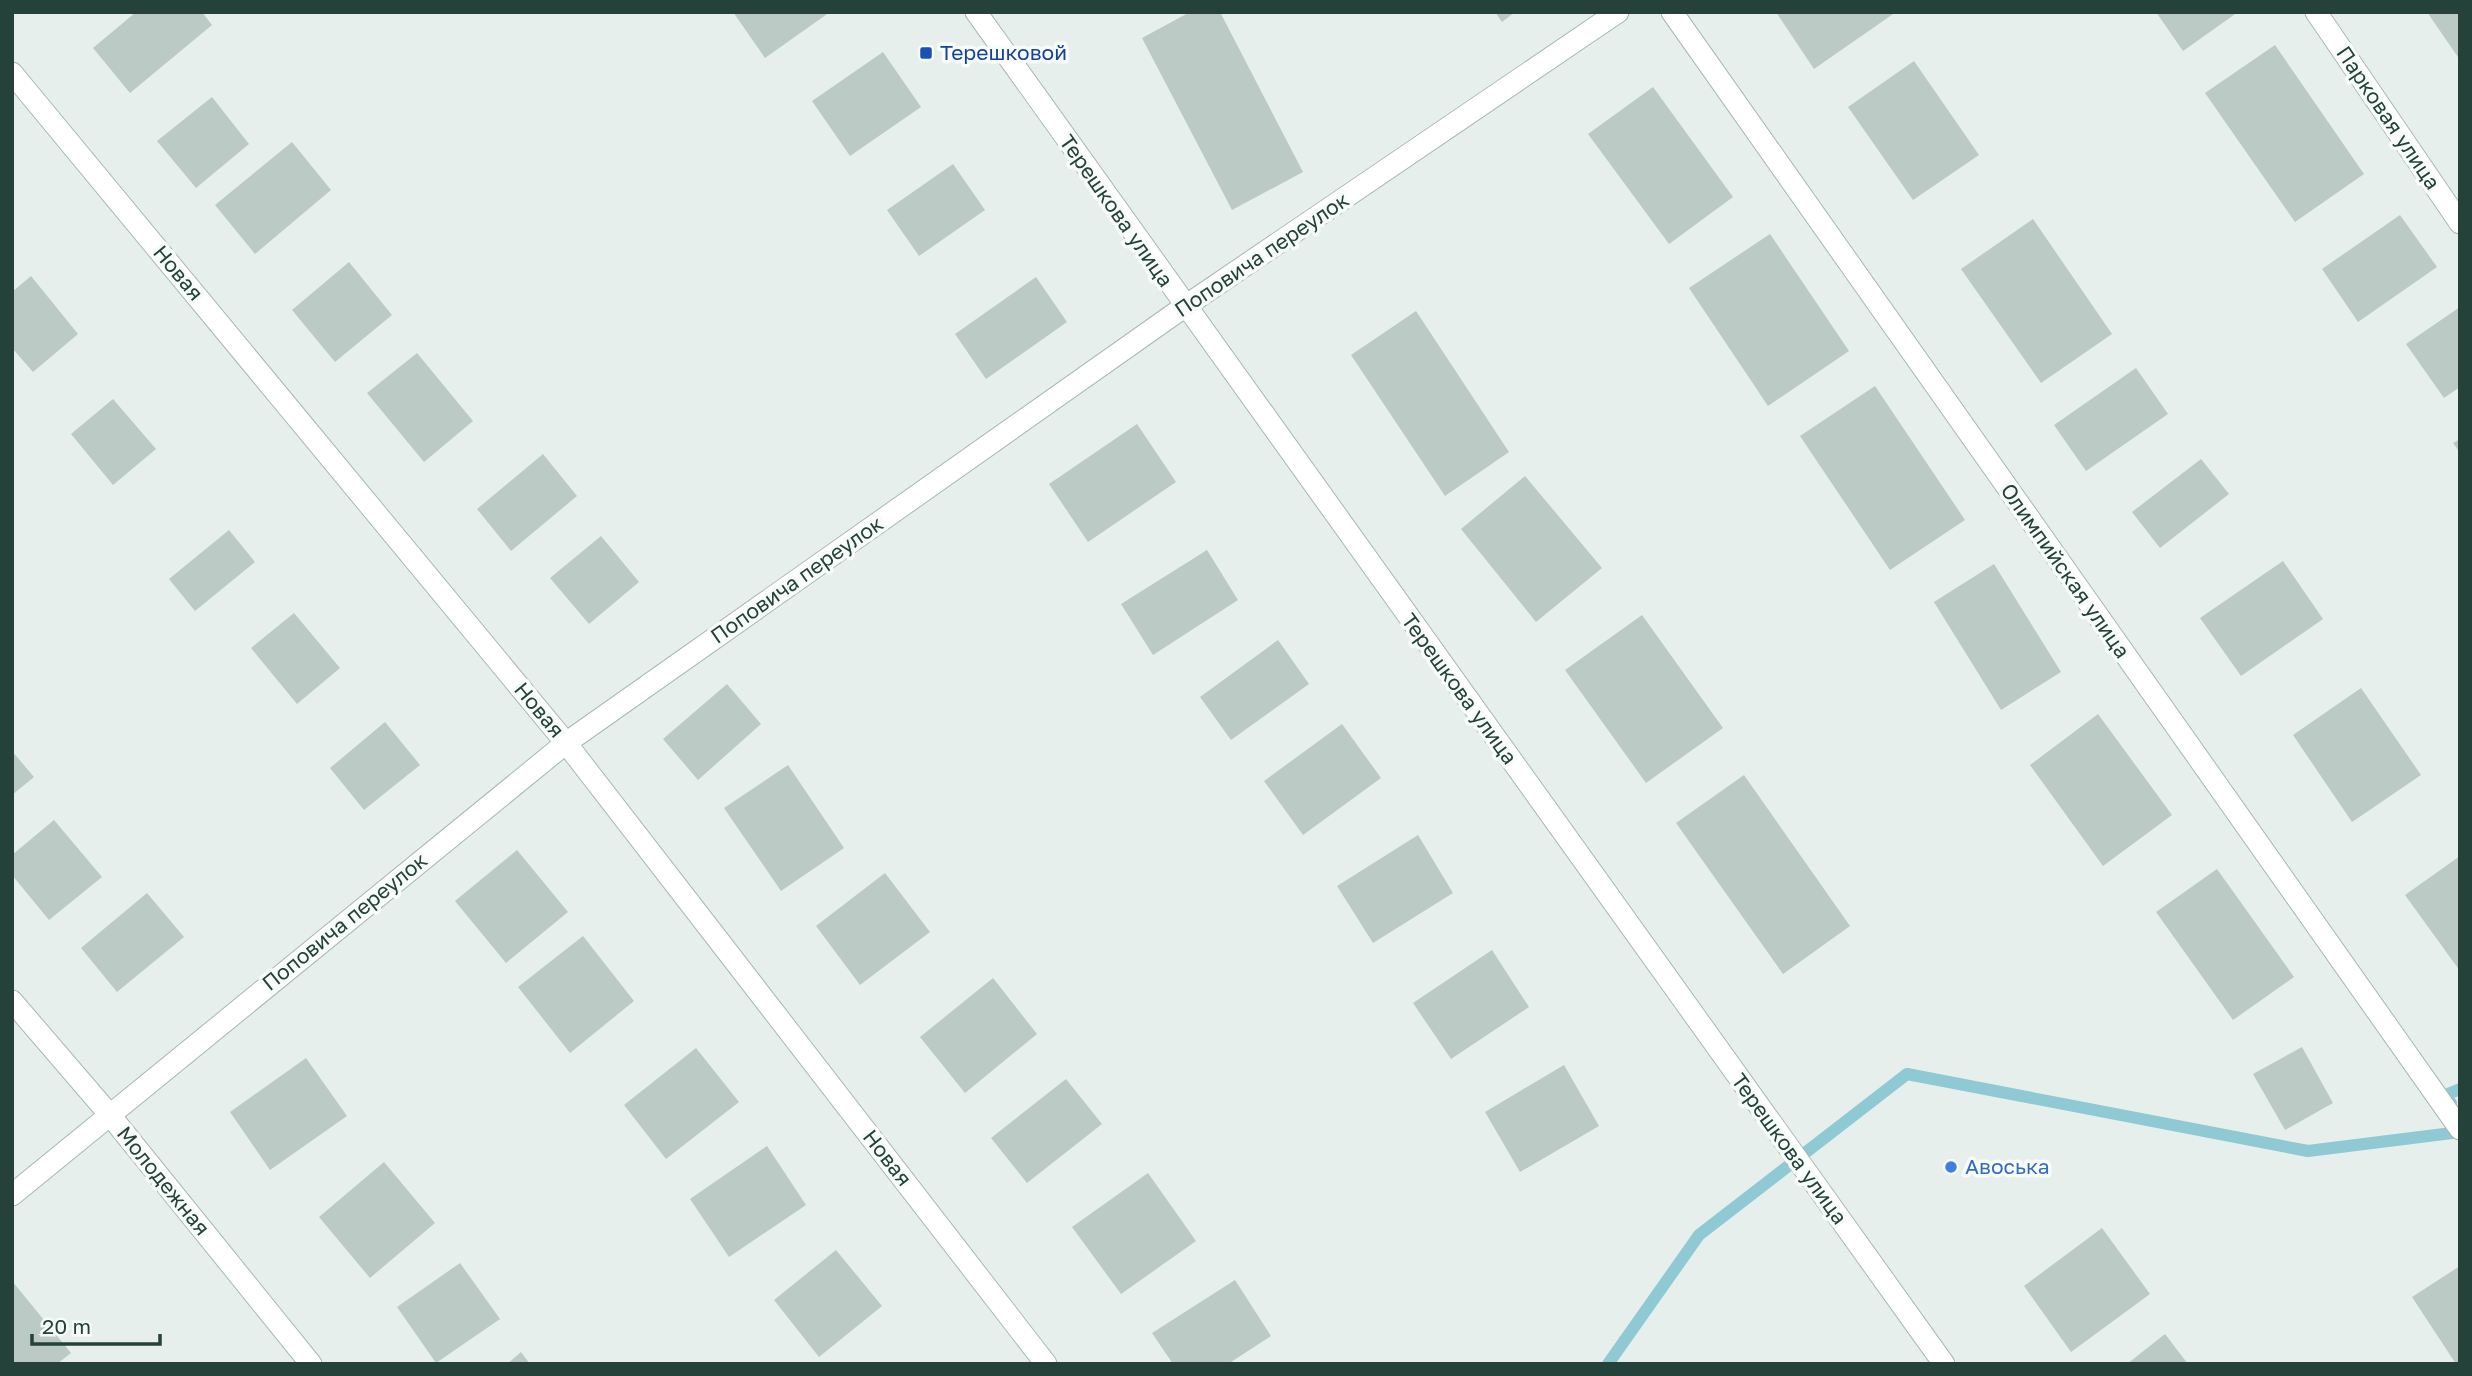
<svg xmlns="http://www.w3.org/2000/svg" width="2472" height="1376" font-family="'Golos Text',sans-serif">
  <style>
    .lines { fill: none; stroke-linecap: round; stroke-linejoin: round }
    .stream { stroke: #8ec9d4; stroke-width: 12 }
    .building { fill: #bbcac4 }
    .minor-casing { stroke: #a8b8b2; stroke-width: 23 }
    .minor { stroke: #fff; stroke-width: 21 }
    .transit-dot { fill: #1a4fb4; stroke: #f7fbf9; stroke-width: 2.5 }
    .shop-dot { fill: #3f7fe0; stroke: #f7fbf9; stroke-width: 2.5 }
    .labels { text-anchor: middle; stroke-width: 7; stroke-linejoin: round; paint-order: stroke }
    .transit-label { font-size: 21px; fill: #164399; stroke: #f7fbf9; text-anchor: start }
    .street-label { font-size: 21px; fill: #24423a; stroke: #f7fbf9 }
    .shop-label { font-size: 21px; fill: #366cbe; stroke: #f7fbf9; text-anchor: start }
  </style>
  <rect width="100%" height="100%" fill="#e6efeb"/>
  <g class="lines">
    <path class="stream" d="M2451 1103 2443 1096 2460 1089
      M1608 1364 1699 1235 1907 1074 2308 1151 2460 1132"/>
  </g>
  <path class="building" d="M136 12H202L212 25 130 93 93 48Z
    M733 12H830L765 58Z
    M1190 12H1220L1303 172 1232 210 1142 38Z
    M1495 12H1515L1502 22Z
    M1776 12H1896L1814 69Z
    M2156 12H2238L2183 51Z
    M2427 12H2460V60Z
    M2275 45 2364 174 2295 222 2205 93Z
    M883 52 921 107 850 156 812 101Z
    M1914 61 1979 155 1913 200 1848 107Z
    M1653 87 1733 197 1669 244 1588 134Z
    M212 97 249 144 196 188 157 141Z
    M292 142 331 190 255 254 215 205Z
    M953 164 985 210 919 256 887 210Z
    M2400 215 2437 267 2358 322 2322 269Z
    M2033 219 2112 334 2041 383 1961 269Z
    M1770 234 1849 351 1768 406 1689 288Z
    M349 262 392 315 335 362 292 310Z
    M31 276 78 334 33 372 12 348V292Z
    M1036 277 1067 322 986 379 955 334Z
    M2460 307V387L2444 398 2406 344Z
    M1416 311 1509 452 1445 496 1351 355Z
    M417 353 473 421 424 462 367 393Z
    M2136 368 2168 414 2086 471 2054 425Z
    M1875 386 1965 520 1890 570 1800 436Z
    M113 399 156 449 113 485 71 434Z
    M1137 424 1176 482 1088 542 1049 484Z
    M2460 439V453L2453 443Z
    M543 454 577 496 511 551 477 509Z
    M2201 459 2229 494 2160 548 2132 512Z
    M1525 476 1602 568 1536 622 1461 529Z
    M229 530 255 562 195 611 169 579Z
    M601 536 639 582 589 624 550 578Z
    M1207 550 1238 600 1153 655 1121 604Z
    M2283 561 2323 619 2241 676 2200 618Z
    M1994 564 2061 672 2001 710 1934 602Z
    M294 613 340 668 297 704 251 648Z
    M1642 615 1723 728 1646 783 1565 670Z
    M1278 640 1309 684 1231 740 1200 697Z
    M727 684 761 724 698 780 663 739Z
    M2361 688 2421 775 2352 822 2293 735Z
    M2098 714 2172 815 2103 866 2030 765Z
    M385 722 420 765 364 810 330 768Z
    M1342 724 1381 778 1303 835 1264 781Z
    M12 751 34 777 12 795Z
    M788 765 844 848 781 891 724 808Z
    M1744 775 1850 926 1783 974 1676 823Z
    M54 820 102 877 49 920 12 875V855Z
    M1418 835 1453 893 1373 943 1337 886Z
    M517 850 568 912 506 963 455 901Z
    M2460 856V971L2405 895Z
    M2217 869 2294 977 2233 1020 2156 912Z
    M885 873 930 932 860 985 816 926Z
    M147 893 184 937 117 992 81 948Z
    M583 936 634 1001 570 1053 518 987Z
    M1492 950 1529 1007 1451 1059 1413 1003Z
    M993 978 1037 1034 965 1093 920 1037Z
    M2302 1047 2333 1103 2285 1130 2253 1074Z
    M696 1048 739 1102 666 1159 624 1105Z
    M306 1058 347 1116 270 1170 230 1112Z
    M1564 1065 1599 1126 1520 1172 1485 1112Z
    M1066 1079 1102 1124 1027 1183 991 1138Z
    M767 1146 806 1205 729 1257 690 1199Z
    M384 1162 435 1223 370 1278 319 1217Z
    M1148 1173 1196 1241 1121 1294 1072 1227Z
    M2102 1228 2150 1294 2071 1352 2024 1286Z
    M836 1250 882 1306 819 1357 774 1300Z
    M460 1263 500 1319 436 1363 397 1307Z
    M2460 1266V1364H2456L2412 1297Z
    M1235 1280 1271 1336 1228 1364H1173L1152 1333Z
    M12 1281 71 1353 57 1364H12Z
    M2165 1334 2188 1364H2127Z
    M521 1352 530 1364H507Z"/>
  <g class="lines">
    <defs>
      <path id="minor" d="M976 12 1944 1364
        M1672 12 2460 1129
        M2316 12 2460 223
        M12 73 566 743 1046 1364
        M12 1001 109 1114 311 1364
        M12 1195 566 743 1184 307 1618 12"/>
    </defs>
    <use href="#minor" class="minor-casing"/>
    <use href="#minor" class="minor"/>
  </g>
  <rect class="transit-dot" x="919" y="46" width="14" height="14" rx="3.5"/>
  <circle class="shop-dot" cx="1951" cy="1167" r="7"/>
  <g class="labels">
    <g class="transit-label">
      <text x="940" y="60">Терешковой</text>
    </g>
    <g class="street-label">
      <text transform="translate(2388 118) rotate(56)" y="7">Парковая улица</text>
      <text transform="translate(1116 211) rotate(55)" y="7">Терешкова улица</text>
      <text transform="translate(1262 255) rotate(-34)" y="7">Поповича переулок</text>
      <text transform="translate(178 273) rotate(50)" y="7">Новая</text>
      <text transform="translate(2065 571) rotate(55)" y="7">Олимпийская улица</text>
      <text transform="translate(797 580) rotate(-35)" y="7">Поповича переулок</text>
      <text transform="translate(1459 689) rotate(54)" y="7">Терешкова улица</text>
      <text transform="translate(539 710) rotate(50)" y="7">Новая</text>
      <text transform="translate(345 922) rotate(-39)" y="7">Поповича переулок</text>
      <text transform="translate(1789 1149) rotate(54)" y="7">Терешкова улица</text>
      <text transform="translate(887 1158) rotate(52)" y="7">Новая</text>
      <text transform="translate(163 1181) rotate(51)" y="7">Молодежная</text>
    </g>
    <g class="shop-label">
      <text x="1965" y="1174">Авоська</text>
    </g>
  </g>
  <rect width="2472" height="1376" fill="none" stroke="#24423a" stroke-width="28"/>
  <path d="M32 1334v10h128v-10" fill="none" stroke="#24423a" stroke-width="3.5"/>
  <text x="42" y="1334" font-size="21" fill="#24423a" stroke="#f7fbf9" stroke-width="5" paint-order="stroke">20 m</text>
</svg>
